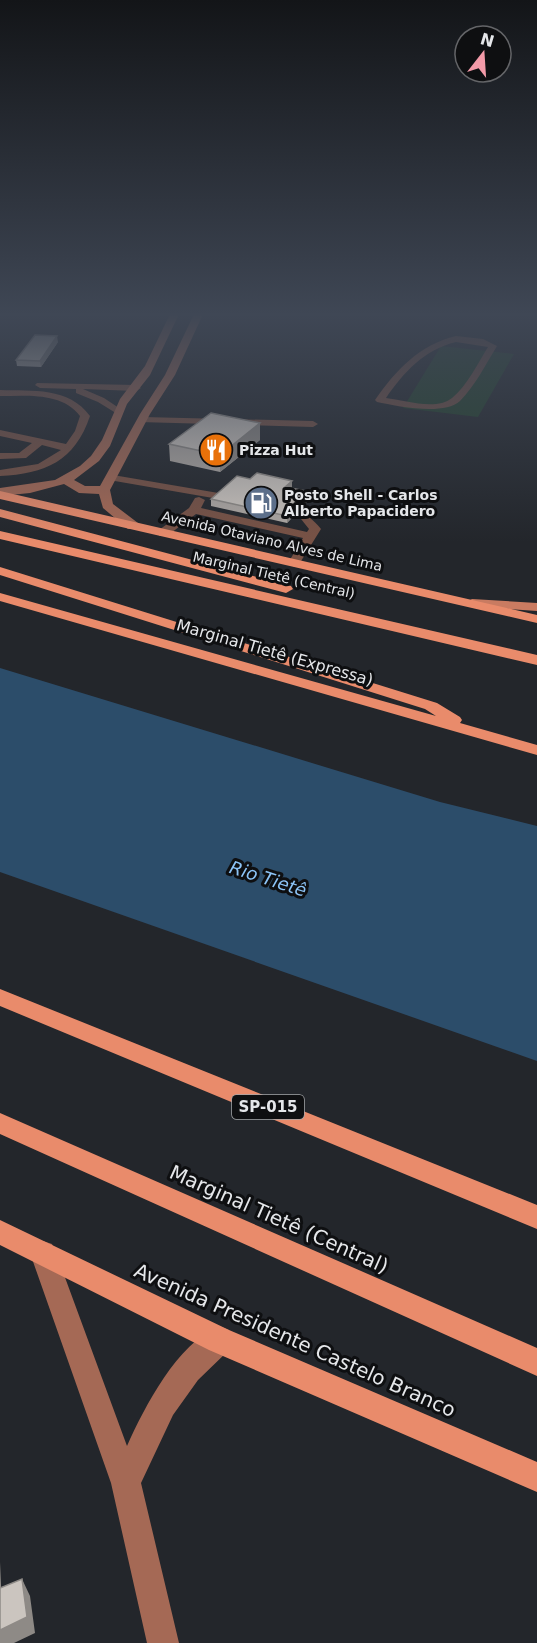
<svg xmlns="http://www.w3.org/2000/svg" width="537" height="1643" font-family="'DejaVu Sans',sans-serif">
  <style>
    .green { fill: #22422a }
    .water { fill: #2c4d6a }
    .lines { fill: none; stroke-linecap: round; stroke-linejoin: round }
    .lane { fill: #785245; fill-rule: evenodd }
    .secondary { fill: #a56955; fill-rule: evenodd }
    .primary { fill: #c97b61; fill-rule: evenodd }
    .highway { fill: #e98b6b; fill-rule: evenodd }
    .wall { fill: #afa9a4 }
    .shaded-wall { fill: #8e8a86 }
    .building { fill: #cbc5bf; stroke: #8e8a86; stroke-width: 1.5 }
    .labels { text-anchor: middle; stroke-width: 6; stroke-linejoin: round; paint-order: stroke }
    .far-poi-label { font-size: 14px; font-weight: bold; fill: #e5e7ea; stroke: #0e0f11; text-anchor: start }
    .far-street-label { font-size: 14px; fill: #e5e7ea; stroke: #0e0f11 }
    .shield { fill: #0e0f11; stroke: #a4a6a9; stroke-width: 1.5 }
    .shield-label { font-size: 15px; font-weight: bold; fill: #e5e7ea }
    .street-label { font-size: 16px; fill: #e5e7ea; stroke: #0e0f11 }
    .water-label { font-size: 18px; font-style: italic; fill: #8cc4f7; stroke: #0e0f11 }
    .near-street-label { font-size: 20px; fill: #e5e7ea; stroke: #0e0f11 }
  </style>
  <rect width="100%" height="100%" fill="#23262b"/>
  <path class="green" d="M441 346 514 354 478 417 403 408Z"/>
  <path class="water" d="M0 668 440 802 537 826V1061L0 872Z"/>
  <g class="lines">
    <path class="lane" d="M456 336 483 339 497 346C486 364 475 386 460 401 444 416 396 406 377 402L375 400C396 370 419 345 456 336ZM456 342 488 347C478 363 467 386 452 398 436 411 404 400 386 398 403 373 425 349 456 342Z
      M37 383 136 385 141 388 136 391 83 389 104 398 122 410V414L119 415 98 402 76 393V389L40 388 35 385Z
      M0 390C32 391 69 387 90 416 75 461 45 474 0 476V470L38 464 61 450 42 445 26 458 0 459V453H19L32 443 0 436V430L66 444 75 431 80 416C62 392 27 396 0 396Z
      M143 417 313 421 318 424 313 427 139 422V418Z
      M113 475 236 496 242 499 236 502 109 480 108 478Z
      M199 497 205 500 201 508 307 532 309 529 301 519 270 507 272 505C290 502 310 515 321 529L298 566 294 567 288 563 303 538 196 514 167 536H159V530L189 508 195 498Z"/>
    <path class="secondary" d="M171 312H180L150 375 127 404 110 446 99 461 74 480 85 486H100L140 414 165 375 195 312H204L175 375 150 414 110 490 113 504 138 523 139 526 138 529H128L103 508 99 494 79 493 64 484 30 493 0 496V488L55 480 80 466 91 456 102 440 120 399 145 366Z
      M43 1241 52 1244 56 1253 127 1446C145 1406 177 1344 219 1326L229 1330 233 1340 229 1350 198 1380 173 1415 141 1483 179 1643H147L111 1483 30 1253 34 1244Z"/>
    <path class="primary" d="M472 599 537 603V611L467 606 465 603Z"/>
    <path class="highway" d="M0 491 537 615V623L0 499Z
      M0 509 291 586 293 589 286 593 0 517Z
      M0 531 537 655V665L0 539Z
      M0 567 437 703 460 717 462 720 460 723 537 745V755L0 601V593L436 716 425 709 0 575Z
      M0 989 537 1205V1229L0 1006Z
      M0 1113 537 1348V1376L0 1134Z
      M0 1220 229 1330 537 1462V1492L209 1350 0 1245Z"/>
  </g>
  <path class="wall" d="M58 342 41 367 17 366 16 360Z
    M260 440 220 472 170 461 169 444Z
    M292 488 311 492 310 499 287 523 211 506V499Z"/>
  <path class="shaded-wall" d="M57 336 58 342 41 367 40 361Z
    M260 423V440L220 472V455Z
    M292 481V488L285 487Z
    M311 492 310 499 287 523V516Z
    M0 1562 2 1608 0 1604Z
    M22 1579 30 1596 35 1633 14 1643H0V1630Z"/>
  <path class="building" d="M35 335 57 336 40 361 16 360Z
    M211 413 260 423 220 455 169 444Z
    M257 473 292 481 285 487 311 492 287 516 211 499 237 476 250 479Z
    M22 1579 27 1617 0 1630V1588Z"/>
  <linearGradient id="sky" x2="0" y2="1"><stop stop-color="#131518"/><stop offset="0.58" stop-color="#3f4755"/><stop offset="1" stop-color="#3f4755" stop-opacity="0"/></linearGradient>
  <rect width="537" height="542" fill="url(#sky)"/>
  <defs>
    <symbol id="restaurant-disc" viewBox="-11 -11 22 22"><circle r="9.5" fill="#e8710a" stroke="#0e0f11"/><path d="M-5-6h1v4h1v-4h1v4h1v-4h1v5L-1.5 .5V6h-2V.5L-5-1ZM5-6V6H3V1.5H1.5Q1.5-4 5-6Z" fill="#fff"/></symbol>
    <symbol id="fuel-disc" viewBox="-11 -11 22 22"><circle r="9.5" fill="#5c6f8a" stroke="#0e0f11"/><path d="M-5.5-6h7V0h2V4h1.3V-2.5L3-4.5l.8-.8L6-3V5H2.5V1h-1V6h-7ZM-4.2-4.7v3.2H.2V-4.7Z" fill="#fff"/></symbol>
  </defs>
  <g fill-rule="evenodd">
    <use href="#restaurant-disc" x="197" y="431" width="38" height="38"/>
    <use href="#fuel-disc" x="242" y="484" width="38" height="38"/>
  </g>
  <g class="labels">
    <g class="far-poi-label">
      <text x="239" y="455">Pizza Hut</text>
      <text x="284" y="500">Posto Shell - Carlos<tspan x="284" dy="16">Alberto Papacidero</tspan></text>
    </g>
    <g class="far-street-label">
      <text transform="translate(272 541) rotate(13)" y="5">Avenida Otaviano Alves de Lima</text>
      <text transform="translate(274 575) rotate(13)" y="5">Marginal Tietê (Central)</text>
    </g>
    <rect class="shield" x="232" y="1095" width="72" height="24" rx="4.5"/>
    <g class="shield-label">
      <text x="268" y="1112">SP-015</text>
    </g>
    <g class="street-label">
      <text transform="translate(275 652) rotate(16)" y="6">Marginal Tietê (Expressa)</text>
    </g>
    <g class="water-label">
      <text transform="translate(268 879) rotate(18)" y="6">Rio Tietê</text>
    </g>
    <g class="near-street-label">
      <text transform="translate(279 1219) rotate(24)" y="7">Marginal Tietê (Central)</text>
      <text transform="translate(295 1340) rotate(24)" y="7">Avenida Presidente Castelo Branco</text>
    </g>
  </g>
  <g transform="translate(483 54) rotate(17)"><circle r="28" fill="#0e0f11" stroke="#646568" stroke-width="1.5"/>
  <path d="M0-4.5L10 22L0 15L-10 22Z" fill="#f39aa8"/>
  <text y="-9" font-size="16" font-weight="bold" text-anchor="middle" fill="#e5e7ea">N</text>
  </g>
</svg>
